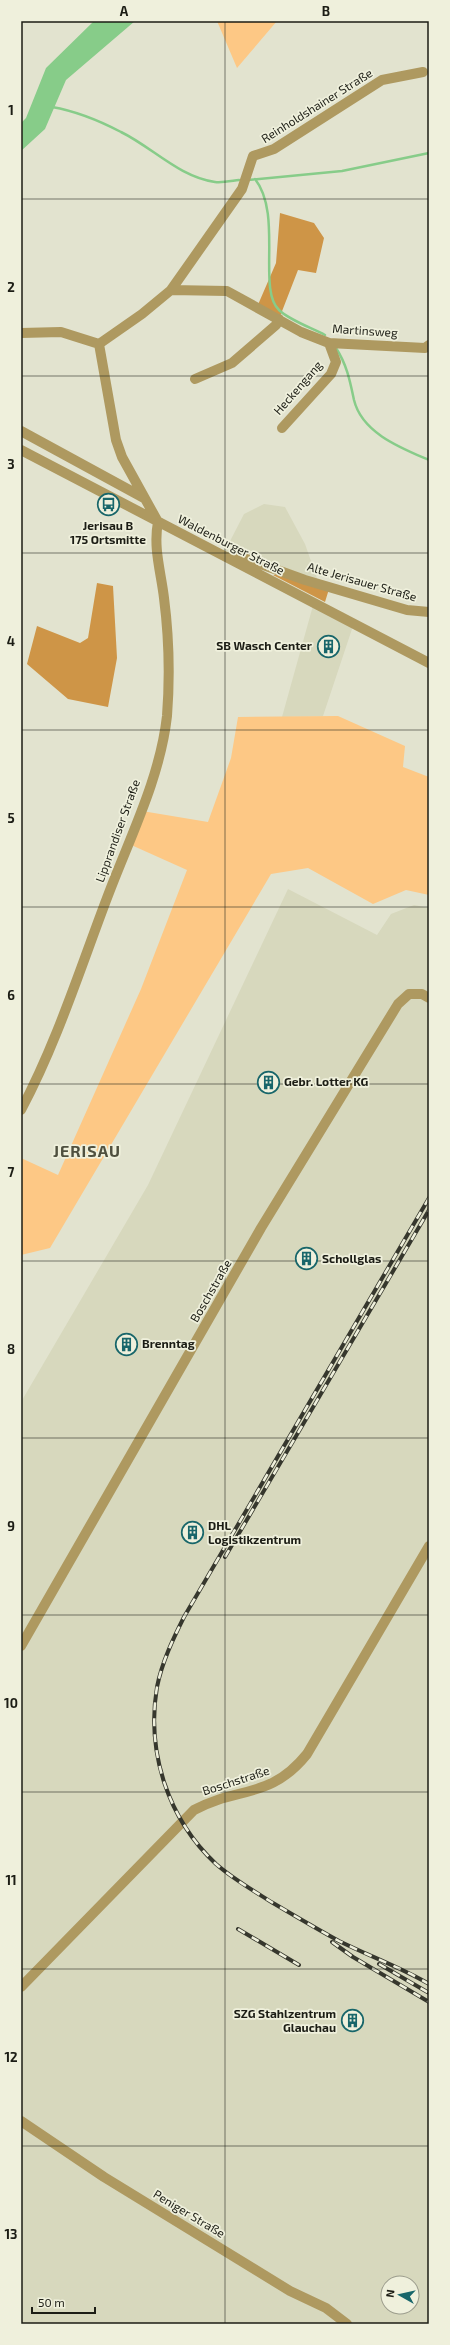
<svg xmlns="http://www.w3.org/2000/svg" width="450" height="2345" font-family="'Exo 2',sans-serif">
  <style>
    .built { fill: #d7d8bd; fill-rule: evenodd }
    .green { fill: #fdc885 }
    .forest { fill: #ce9547 }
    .water { fill: #87cc89 }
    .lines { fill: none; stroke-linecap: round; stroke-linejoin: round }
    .stream { stroke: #87cc89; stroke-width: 2.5 }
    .minor { stroke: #ae9960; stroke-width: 10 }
    .rail-casing { stroke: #36372d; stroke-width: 4 }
    .rail { stroke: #eff0dc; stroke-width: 2.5; stroke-dasharray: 8; stroke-linecap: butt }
    .grid { fill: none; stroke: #1c1d15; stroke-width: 1; stroke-opacity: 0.55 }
    .labels { text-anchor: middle; stroke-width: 3.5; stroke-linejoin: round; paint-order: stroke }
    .street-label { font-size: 12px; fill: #1c1d15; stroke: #eff0dc }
    .poi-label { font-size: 12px; font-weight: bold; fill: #1c1d15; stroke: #eff0dc; text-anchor: start }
    .district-label { font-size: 16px; font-weight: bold; letter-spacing: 1px; fill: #4f503f; stroke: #eff0dc }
    .neatline { fill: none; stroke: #1c1d15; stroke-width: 1.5 }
    .grid-label { font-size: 13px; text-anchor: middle; font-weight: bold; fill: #1c1d15 }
  </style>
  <rect width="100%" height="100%" fill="#e2e3cf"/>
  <path class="built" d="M264 504 285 507 305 544 319 584 220 553 228 545 244 514Z
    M314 602 354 623 323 716 282 717Z
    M288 889 377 935 391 914 414 905 429 908V2324H21V1402L148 1185ZM388 2283H412V2307H388Z"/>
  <path class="green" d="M217 21H277L237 68Z
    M338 716 405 746 403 767 429 777V895L406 890 373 904 308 868 271 874 50 1248 21 1255V1158L58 1175 141 989 187 870 129 844 142 811 208 822 231 758 238 717Z"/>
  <path class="forest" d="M280 213 314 223 324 238 316 273 298 270 279 319 257 307 276 263Z
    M281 574 329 589 325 602 273 575Z
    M97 583 113 586 117 658 108 707 68 699 27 664 37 626 80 643 88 638Z"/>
  <path class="water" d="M94 21H135L66 80 45 129 21 151V123L26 118 46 68Z"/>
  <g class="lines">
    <path class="stream" d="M52 107C75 111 100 121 121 132 152 147 179 177 215 182 222 183 231 181 239 180
      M255 179C283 214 257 290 279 310 289 320 312 328 325 335
      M248 180 342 171 429 153
      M336 348C347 365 350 381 354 400 362 433 401 448 429 460"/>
    <path class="minor" d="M171 290 227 291 301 332 329 343 425 348 429 345
      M21 333 61 332 99 344
      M99 344 142 314 171 290 242 189 253 156 274 149 382 80 423 72
      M99 344 116 440 122 457 158 522
      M195 379 232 363 276 325 279 319
      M282 428 331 374 336 362 329 343
      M21 431 144 498
      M21 450 429 663
      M233 554 305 580 407 610 429 612
      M21 1110C57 1042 80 969 107 898 129 839 160 779 167 716 170 677 169 637 164 598 161 572 153 548 158 522
      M21 1646 261 1228 398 1004 409 994H422L429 998
      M21 1987 194 1810C238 1786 270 1800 307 1754L429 1546
      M21 2121 104 2177 290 2291 326 2308 347 2324"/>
    <defs>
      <path id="rail" d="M429 1198 184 1617C173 1639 162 1662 157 1687 146 1752 168 1819 216 1864 233 1879 254 1891 273 1903 295 1916 317 1929 339 1941 369 1956 400 1967 429 1984
        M225 1557 429 1210
        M238 1929 299 1965
        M332 1942 353 1957 429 2002
        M379 1964 429 1993"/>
    </defs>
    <use href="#rail" class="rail-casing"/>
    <use href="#rail" class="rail"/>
  </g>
  <path class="grid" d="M225 21V2324M21 199H429M21 376H429M21 553H429M21 730H429M21 907H429M21 1084H429M21 1261H429M21 1438H429M21 1615H429M21 1792H429M21 1969H429M21 2146H429"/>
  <defs>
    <symbol id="bus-ring" viewBox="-11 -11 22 22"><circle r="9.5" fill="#eff0dc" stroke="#18666a" stroke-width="1.5"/><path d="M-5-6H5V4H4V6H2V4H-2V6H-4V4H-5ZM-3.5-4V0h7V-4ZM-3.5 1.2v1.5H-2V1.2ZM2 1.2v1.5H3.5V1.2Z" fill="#18666a"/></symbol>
    <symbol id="building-ring" viewBox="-11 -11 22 22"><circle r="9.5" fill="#eff0dc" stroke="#18666a" stroke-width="1.5"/><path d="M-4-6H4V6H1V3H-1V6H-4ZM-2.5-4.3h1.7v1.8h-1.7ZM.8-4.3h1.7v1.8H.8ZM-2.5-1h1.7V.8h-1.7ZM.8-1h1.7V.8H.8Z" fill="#18666a"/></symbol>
  </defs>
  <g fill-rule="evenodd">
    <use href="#bus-ring" x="96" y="492" width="25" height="25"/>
    <use href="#building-ring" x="316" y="634" width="25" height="25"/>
    <use href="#building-ring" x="256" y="1070" width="25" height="25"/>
    <use href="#building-ring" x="294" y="1246" width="25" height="25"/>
    <use href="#building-ring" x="114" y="1332" width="25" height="25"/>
    <use href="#building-ring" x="180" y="1520" width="25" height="25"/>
    <use href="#building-ring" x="340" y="2008" width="25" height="25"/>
  </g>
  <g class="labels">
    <g class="street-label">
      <text transform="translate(317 106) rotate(-32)" y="4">Reinholdshainer Straße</text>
      <text transform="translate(365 331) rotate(4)" y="4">Martinsweg</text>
      <text transform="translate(298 388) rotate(-49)" y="4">Heckengang</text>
      <text transform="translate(231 545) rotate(27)" y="4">Waldenburger Straße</text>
      <text transform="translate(362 582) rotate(16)" y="4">Alte Jerisauer Straße</text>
      <text transform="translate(118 831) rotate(-70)" y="4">Lipprandiser Straße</text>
      <text transform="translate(211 1291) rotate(-60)" y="4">Boschstraße</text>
      <text transform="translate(236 1781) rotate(-18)" y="4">Boschstraße</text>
      <text transform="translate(189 2214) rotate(31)" y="4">Peniger Straße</text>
    </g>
    <g class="poi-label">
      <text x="108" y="530" text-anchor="middle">Jerisau B<tspan x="108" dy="14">175 Ortsmitte</tspan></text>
      <text x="312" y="650" text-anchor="end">SB Wasch Center</text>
      <text x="284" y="1086">Gebr. Lotter KG</text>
      <text x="322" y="1263">Schollglas</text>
      <text x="142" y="1348">Brenntag</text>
      <text x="208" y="1530">DHL<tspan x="208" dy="14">Logistikzentrum</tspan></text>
      <text x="336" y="2018" text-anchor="end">SZG Stahlzentrum<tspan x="336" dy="14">Glauchau</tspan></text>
    </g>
    <g class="district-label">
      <text x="87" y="1157">JERISAU</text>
    </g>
  </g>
  <rect width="450" height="2345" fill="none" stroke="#eff0dc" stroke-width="44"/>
  <g transform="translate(400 2295) rotate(278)"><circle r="19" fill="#eff0dc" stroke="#9b9c8c"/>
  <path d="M0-3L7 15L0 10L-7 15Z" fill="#18666a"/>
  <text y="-6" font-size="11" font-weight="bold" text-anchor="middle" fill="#1c1d15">N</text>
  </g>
  <path d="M32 2307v6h63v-6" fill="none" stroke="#1c1d15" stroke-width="2"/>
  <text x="38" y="2307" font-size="12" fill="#1c1d15" stroke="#eff0dc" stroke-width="3" paint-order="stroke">50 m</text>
  <rect x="22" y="22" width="406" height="2301" class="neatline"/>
  <g class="grid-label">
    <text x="124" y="16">A</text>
    <text x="326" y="16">B</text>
    <text x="11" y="115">1</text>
    <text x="11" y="292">2</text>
    <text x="11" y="469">3</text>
    <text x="11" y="646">4</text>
    <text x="11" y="823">5</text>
    <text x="11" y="1000">6</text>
    <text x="11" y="1177">7</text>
    <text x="11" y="1354">8</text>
    <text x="11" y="1531">9</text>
    <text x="11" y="1708">10</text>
    <text x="11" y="1885">11</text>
    <text x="11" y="2062">12</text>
    <text x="11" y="2239">13</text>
  </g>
</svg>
